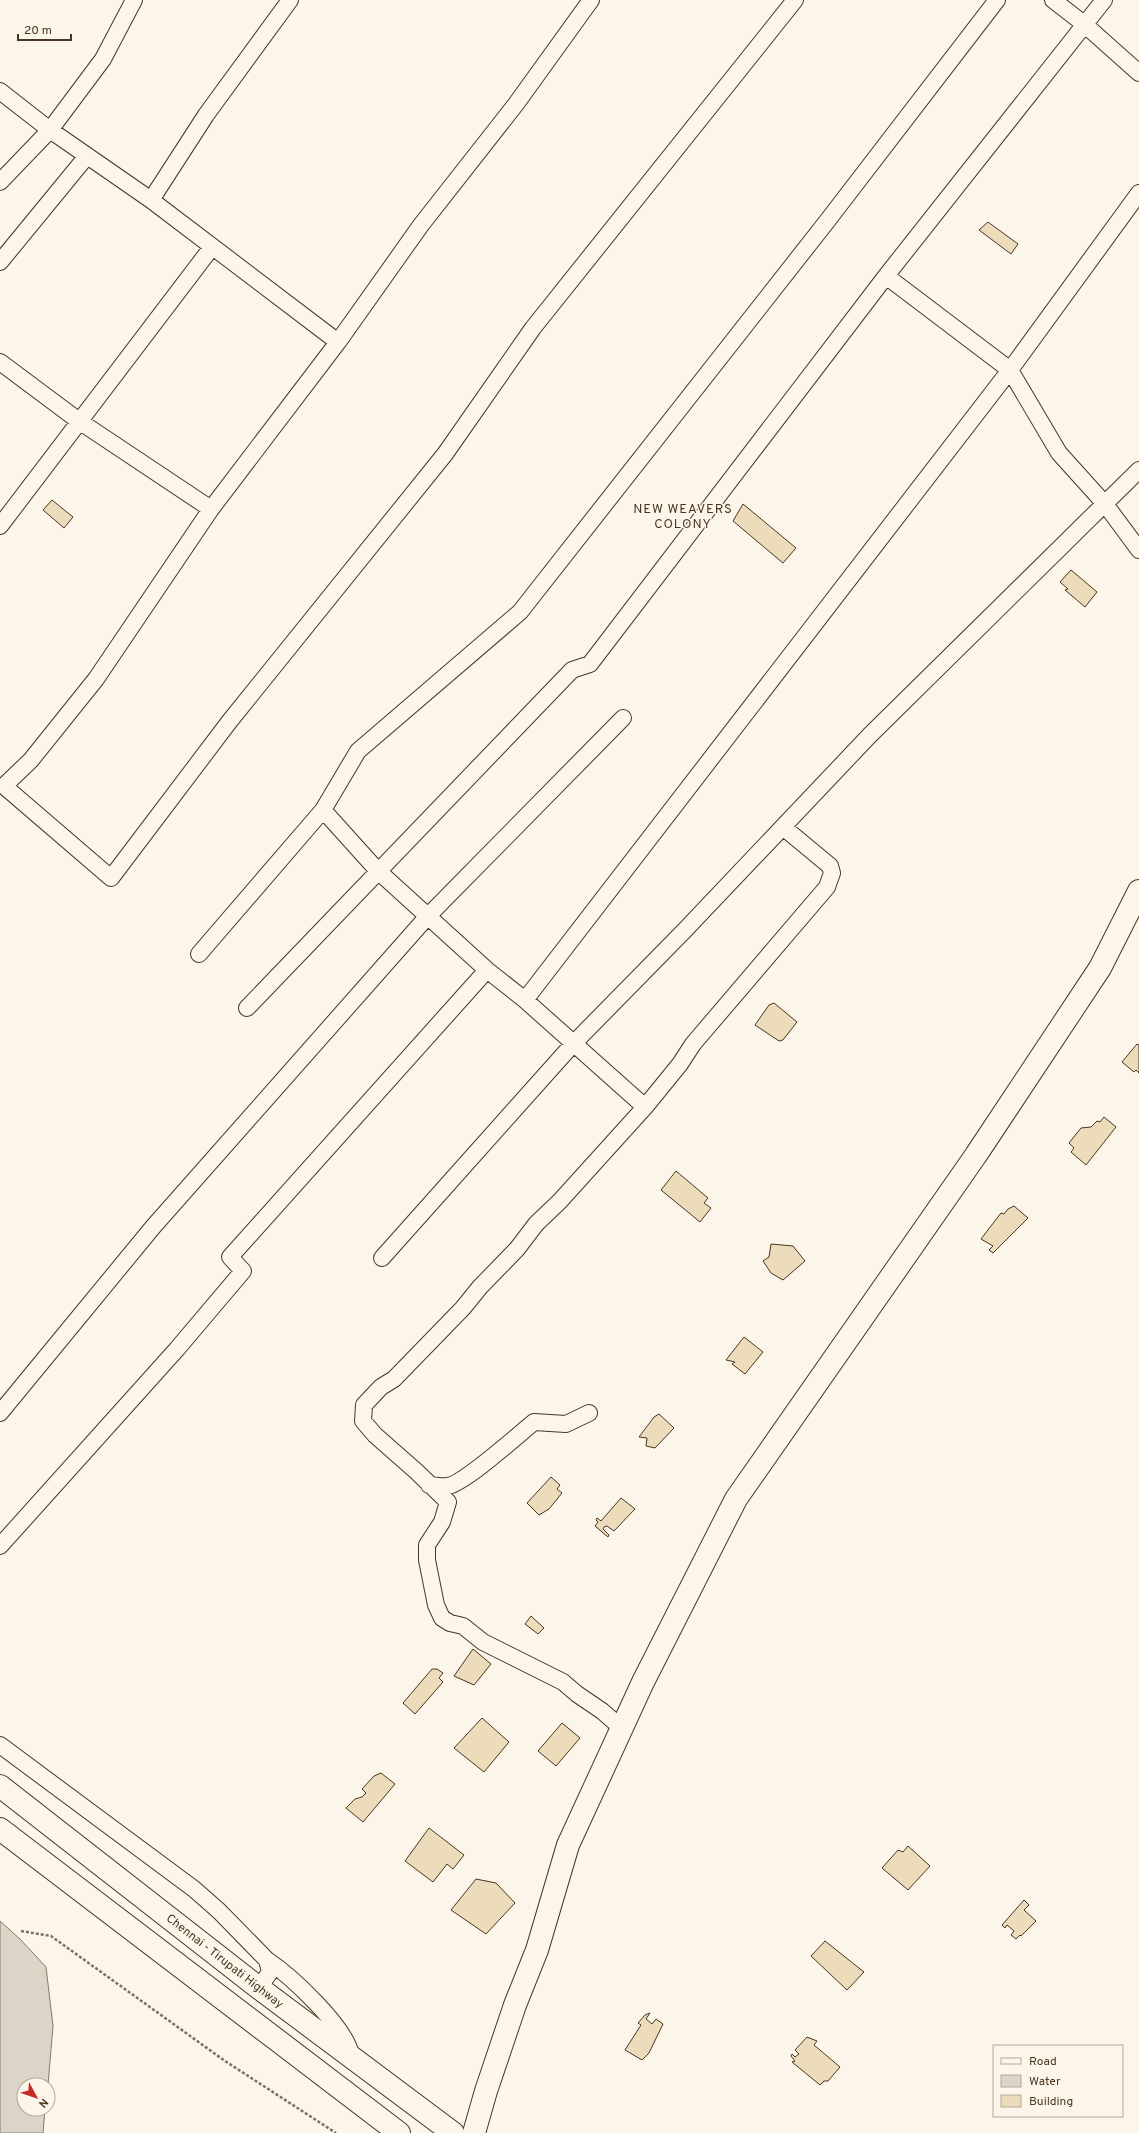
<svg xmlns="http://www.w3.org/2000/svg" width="1139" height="2133" font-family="Overpass,sans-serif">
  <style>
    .water { fill: #dcd4c6; stroke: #887966 }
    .building { fill: #ecdcbc; stroke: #4a3520 }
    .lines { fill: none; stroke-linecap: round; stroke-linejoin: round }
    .minor-casing { stroke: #4a3520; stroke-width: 18 }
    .secondary-casing { stroke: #4a3520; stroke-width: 24 }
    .trunk-casing { stroke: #4a3520; stroke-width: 24 }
    .path { stroke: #7f6f5c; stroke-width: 2.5; stroke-dasharray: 3 2; stroke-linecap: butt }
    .minor { stroke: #fbf6e9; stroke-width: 16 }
    .secondary { stroke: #fbf6e9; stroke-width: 22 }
    .trunk { stroke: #fbf6e9; stroke-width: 22 }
    .labels { text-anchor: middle; stroke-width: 3; stroke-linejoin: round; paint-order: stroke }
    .street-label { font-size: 12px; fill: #4a3520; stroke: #fbf6e9 }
    .neighbourhood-label { font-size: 13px; letter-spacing: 1px; fill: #4a3520; stroke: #fbf6e9 }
  </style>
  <rect width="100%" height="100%" fill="#fbf6e9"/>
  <path class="water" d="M0 1921 20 1939 46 1967 53 2026 48 2085H24V2109H45L43 2133H0Z"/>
  <path class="building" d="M988 222 1018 244 1011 254 979 230Z
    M52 500 73 517 64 528 43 510Z
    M743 504 796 548 783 563 733 521Z
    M1071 570 1097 592 1085 607 1065 590 1068 589 1060 582Z
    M774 1003 797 1022 783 1040 779 1041 755 1025 769 1005Z
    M1137 1044 1139 1045V1073L1136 1070 1134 1072 1122 1062Z
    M1104 1117 1116 1127 1086 1165 1071 1152 1074 1148 1069 1143 1081 1128 1091 1127 1097 1121 1100 1122Z
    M676 1171 708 1198 704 1203 711 1208 700 1222 661 1190Z
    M1014 1206 1028 1218 993 1253 989 1250 993 1246 981 1239 1001 1213 1004 1214 1008 1209Z
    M771 1244 793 1246 805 1261 783 1280 771 1273 763 1261 769 1257Z
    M744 1337 763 1352 745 1374 732 1364 735 1362 726 1360Z
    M659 1414 674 1428 655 1448 646 1446 647 1438 639 1437 654 1417Z
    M551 1477 560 1485 557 1489 562 1493 549 1509 539 1515 527 1503Z
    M621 1498 635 1509 614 1531 607 1526 604 1527 603 1529 609 1535 608 1537 595 1526 598 1522 596 1520 597 1518 601 1521Z
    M531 1616 544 1628 538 1634 525 1624Z
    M473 1649 491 1664 474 1685 454 1676Z
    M432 1669H437L443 1673 439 1678 443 1682 415 1714 403 1703Z
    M482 1718 509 1742 484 1772 454 1748Z
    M562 1723 580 1738 556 1766 538 1751Z
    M381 1773 395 1784 363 1822 346 1808 355 1799 362 1797 366 1793 362 1789 374 1776Z
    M429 1828 464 1855 453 1869 447 1864 433 1882 405 1861Z
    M908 1846 930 1866 908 1890 882 1868 898 1850 903 1852Z
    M476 1879 496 1883 515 1903 486 1934 451 1910Z
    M1024 1900 1029 1905 1024 1910 1036 1921 1021 1936 1020 1935 1016 1939 1011 1935 1014 1931 1007 1925 1005 1928 1002 1925Z
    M825 1941 864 1972 847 1990 811 1956Z
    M650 2013 646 2019 652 2024 656 2019 663 2024 649 2053 642 2060 625 2050 641 2025 638 2023 645 2015Z
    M807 2037 817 2041 814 2045 840 2067 828 2081H824L820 2085 792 2062 795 2061 791 2056 792 2054 795 2057 799 2054 795 2050Z"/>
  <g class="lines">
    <defs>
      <path id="minor" d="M290 0 206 115 151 200 338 342
        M591 0 516 104 421 225 338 342 211 509 96 679 31 760 4 786 111 878 229 722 445 454 533 328 795 0
        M1053 0 1084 24 1139 73
        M0 91 50 130 151 200
        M0 182 50 130 103 59 134 0
        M0 262 87 156
        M886 276 1010 370 1059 453 1105 504 1139 550
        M0 362 79 421 211 509
        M0 526 212 247
        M323 810 378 871 487 970 525 1000 645 1107
        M199 954 323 810 358 751 520 612 828 220 997 0
        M525 1000 1010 370 1139 193
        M247 1008 572 670 590 664 886 276 1104 0
        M382 1258 573 1044 684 931 870 735 1139 470
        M0 1413 153 1227 427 917 623 718
        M429 1485C435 1485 442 1487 448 1486 465 1483 518 1435 534 1422L566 1424 589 1413
        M0 1546 177 1349 243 1271 230 1257 487 970
        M620 1733 617 1724 602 1711 577 1694 563 1682 483 1642 463 1626 450 1623 442 1618 436 1605 427 1560V1545L442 1522 448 1502 417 1472 375 1435 363 1421 364 1405 381 1387 394 1379 463 1308 480 1287 517 1249 536 1224 560 1201 645 1107 680 1064 693 1044 827 887 832 873 830 866 783 827
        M0 1745 194 1889 219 1911 267 1960 270 1972 259 1988
        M267 1960C291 1976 346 2027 351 2055"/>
      <path id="secondary" d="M474 2133 486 2091 515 2005 537 1950 568 1845 643 1682 736 1499 976 1155 1100 968 1139 891"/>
      <path id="trunk" d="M0 1786 259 1988 453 2133
        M0 1829 399 2133"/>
    </defs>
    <use href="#minor" class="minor-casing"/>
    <use href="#secondary" class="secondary-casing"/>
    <use href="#trunk" class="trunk-casing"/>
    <path class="path" d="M21 1931 51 1936 225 2061 336 2133"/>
    <use href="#minor" class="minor"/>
    <use href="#secondary" class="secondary"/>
    <use href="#trunk" class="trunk"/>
  </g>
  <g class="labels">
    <g class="street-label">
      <text transform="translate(225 1961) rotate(38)" y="4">Chennai - Tirupati Highway</text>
    </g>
    <g class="neighbourhood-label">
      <text x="683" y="513">NEW WEAVERS<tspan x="683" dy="15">COLONY</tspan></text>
    </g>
  </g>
  <rect x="993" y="2045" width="130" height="72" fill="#fbf6e9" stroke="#b4a999"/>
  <rect x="1001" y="2058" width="20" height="6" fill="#fbf6e9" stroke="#b4a999"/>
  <text x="1029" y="2065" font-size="12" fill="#4a3520">Road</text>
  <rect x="1001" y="2075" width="20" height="12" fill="#dcd4c6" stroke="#b4a999"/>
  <text x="1029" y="2085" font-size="12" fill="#4a3520">Water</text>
  <rect x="1001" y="2095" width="20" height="12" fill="#ecdcbc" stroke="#b4a999"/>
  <text x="1029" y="2105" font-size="12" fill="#4a3520">Building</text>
  <g transform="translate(36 2097) rotate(130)"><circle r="19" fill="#fbf6e9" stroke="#b4a999"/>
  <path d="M0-3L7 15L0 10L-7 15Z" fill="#c62828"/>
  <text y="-6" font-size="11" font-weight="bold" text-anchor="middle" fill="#4a3520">N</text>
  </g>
  <path d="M18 34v6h53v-6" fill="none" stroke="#4a3520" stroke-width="2"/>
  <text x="24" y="34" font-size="12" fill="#4a3520" stroke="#fbf6e9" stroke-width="3" paint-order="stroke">20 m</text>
</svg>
